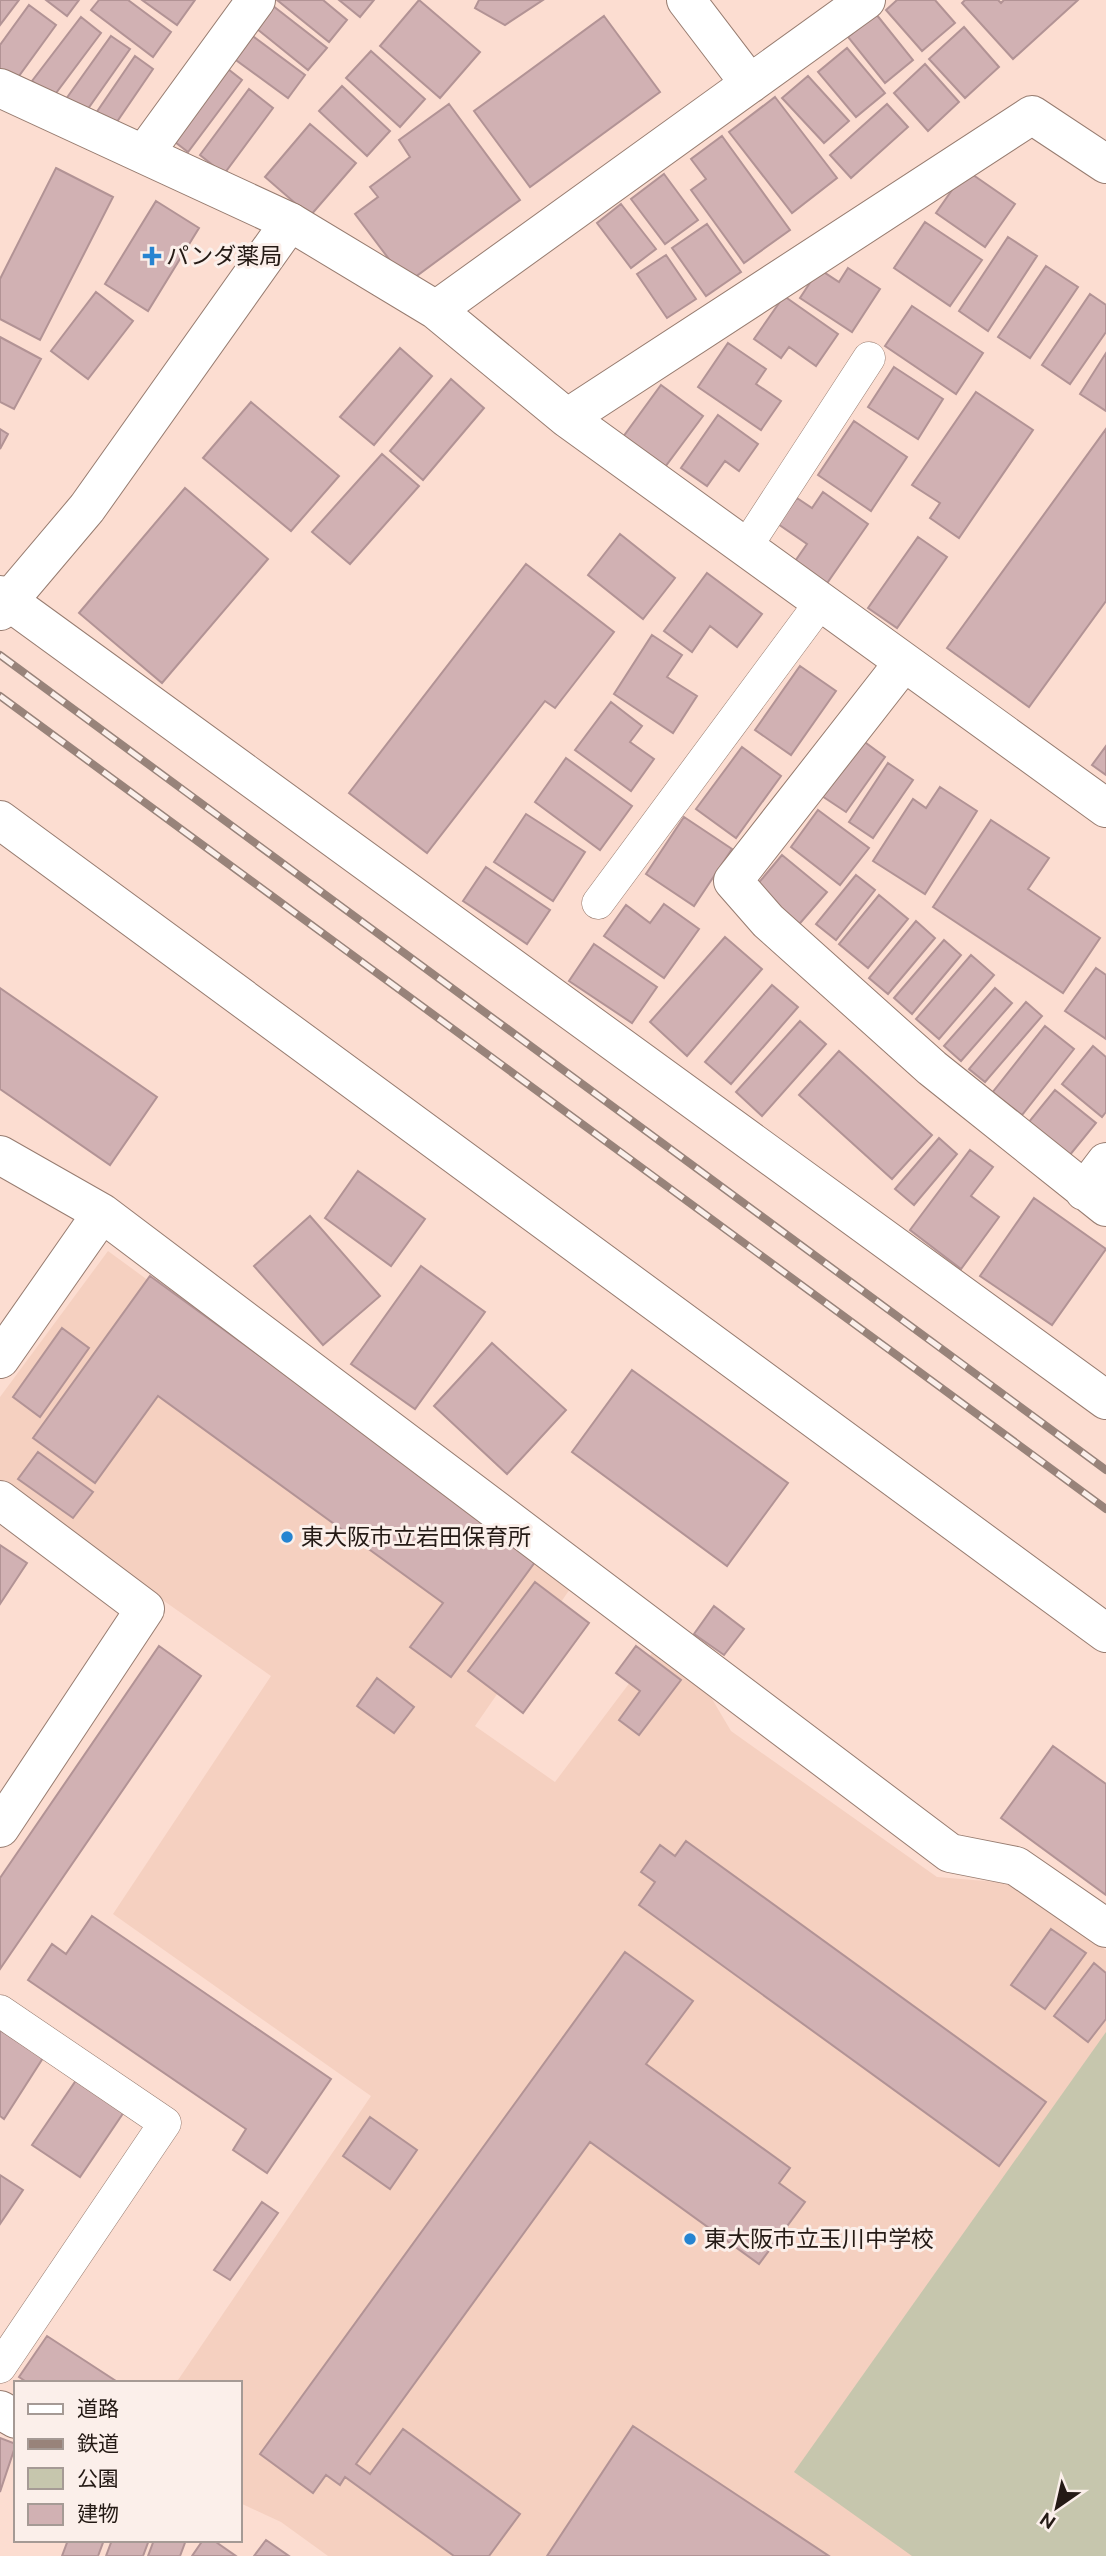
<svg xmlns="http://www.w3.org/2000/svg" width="1106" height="2556" font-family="Ubuntu,'Noto Sans JP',sans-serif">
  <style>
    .built { fill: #f5d0c0 }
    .green { fill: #c6c6ad }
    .building { fill: #d1b1b3; stroke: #b29395; stroke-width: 2 }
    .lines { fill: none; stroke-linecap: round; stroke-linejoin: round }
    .service-casing { stroke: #977c70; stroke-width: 33 }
    .minor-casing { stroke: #977c70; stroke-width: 40 }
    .tertiary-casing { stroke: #977c70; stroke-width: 40 }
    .service { stroke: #fff; stroke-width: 32 }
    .minor { stroke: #fff; stroke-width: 38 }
    .tertiary { stroke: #fff; stroke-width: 38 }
    .rail-casing { stroke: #98837a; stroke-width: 8 }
    .rail { stroke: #fbefea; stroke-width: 5; stroke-dasharray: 16; stroke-linecap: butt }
    .poi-dot { fill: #2684d1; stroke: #fbefea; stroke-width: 2.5 }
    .labels { text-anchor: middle; stroke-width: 6; stroke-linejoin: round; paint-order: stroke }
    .poi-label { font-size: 23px; fill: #241a15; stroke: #fbefea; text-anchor: start }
  </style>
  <rect width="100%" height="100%" fill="#fcddd1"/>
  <path class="built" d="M108 1251 570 1589 475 1726 555 1782 655 1649 702 1682 731 1731 937 1877 1009 1883 1106 1950V2556H328L281 2522 240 2503V2383H176L371 2096 113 1914 271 1676 0 1486V1397Z"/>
  <path class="green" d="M1106 2032V2556H912L794 2472Z"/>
  <path class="building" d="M0 0H19L0 25Z
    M46 0H79L67 16Z
    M99 0H128L171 32 153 57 91 10Z
    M142 0H195L177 25Z
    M277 0H323L347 20 329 42Z
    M339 0H374L360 17Z
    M419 0 480 52 440 98 380 46Z
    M479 0H543L505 25 475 8Z
    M897 0H935L955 23 922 51 886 10Z
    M965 0H998L1001 3 1004 0H1078L1013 59 962 3Z
    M268 2 327 48 308 70 251 24Z
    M29 5 56 25 16 80 0 69V45Z
    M876 14 913 60 885 83 848 37Z
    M604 16 660 92 530 187 474 111Z
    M81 17 101 33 53 97 32 81Z
    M964 27 999 67 965 98 929 59Z
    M246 31 305 75 288 98 229 55Z
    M111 36 130 49 85 113 66 99Z
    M847 48 885 93 856 117 818 72Z
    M371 51 425 99 400 127 346 78Z
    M135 56 153 69 112 129 94 116Z
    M219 62 242 80 188 152 166 135Z
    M925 64 959 102 928 131 894 93Z
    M808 76 849 121 824 143 782 98Z
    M342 86 390 131 367 156 319 111Z
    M249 89 273 108 224 174 200 155Z
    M775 97 837 178 792 213 729 132Z
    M449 104 520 200 407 283 355 214 378 197 370 187 410 157 399 140Z
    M887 104 908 127 851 178 830 155Z
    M310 124 356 163 310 216 265 177Z
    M722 136 790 230 744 263 691 190 706 179 691 159Z
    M56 168 113 197 40 340 0 319V279Z
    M966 170 1015 204 985 247 936 213Z
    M664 174 698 220 665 244 631 199Z
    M156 201 199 228 148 311 105 284Z
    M621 204 656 249 631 268 597 223Z
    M925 222 982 260 950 306 894 268Z
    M707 224 741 272 706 296 672 248Z
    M1008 237 1037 256 988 331 959 311Z
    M666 255 696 299 667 318 637 274Z
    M1046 266 1078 287 1030 358 998 337Z
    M848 268 880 289 852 332 800 298 819 269 839 282Z
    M96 292 133 321 88 379 51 351Z
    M1090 294 1106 305V332L1070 384 1042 365Z
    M784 296 838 334 816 366 789 347 781 358 754 339Z
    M912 306 983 353 956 394 885 346Z
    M0 337 41 359 14 409 0 402Z
    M728 343 766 369 756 384 781 401 761 430 698 387Z
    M400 348 432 376 374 445 340 417Z
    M1106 353V411L1080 394Z
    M894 367 943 399 918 439 868 407Z
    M451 379 484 408 423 480 390 451Z
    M661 385 703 416 665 467 623 437Z
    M976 392 1033 430 959 538 930 518 940 503 912 485Z
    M251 402 339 476 291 531 203 458Z
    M718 415 758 444 739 471 725 461 707 486 681 468Z
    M854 421 907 457 871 511 818 475Z
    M0 429 8 434 0 449Z
    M1106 429V601L1029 707 947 648Z
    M382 454 419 486 350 564 312 532Z
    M185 488 268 559 162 683 79 613Z
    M823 492 868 524 823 589 791 567 807 544 778 524 797 498 812 508Z
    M620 534 675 578 643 619 588 575Z
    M918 537 947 557 897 628 868 608Z
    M526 564 614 632 555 708 545 701 427 853 349 793Z
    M707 573 762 614 737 647 710 626 692 652 664 631Z
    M652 635 682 655 667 677 697 696 673 733 614 694Z
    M800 666 836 691 791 755 755 730Z
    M611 702 642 726 630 742 654 759 631 791 575 750Z
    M862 740 885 757 846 812 822 796Z
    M1106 746V775L1092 765Z
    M742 747 781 776 736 838 696 809Z
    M566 758 632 806 600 850 535 802Z
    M888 763 913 780 873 838 849 822Z
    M940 787 977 811 925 894 873 861 913 799 926 808Z
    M818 810 869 848 840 885 791 847Z
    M526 814 585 852 553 901 494 862Z
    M684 817 732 849 694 906 646 874Z
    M991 820 1049 858 1028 889 1100 938 1063 993 933 907Z
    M782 855 827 892 795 929 751 892Z
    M486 867 550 910 527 944 463 901Z
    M856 875 875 890 836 940 816 924Z
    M879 895 908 919 868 968 839 944Z
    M664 904 699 929 664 978 604 936 626 905 650 923Z
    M916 921 935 938 888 994 869 978Z
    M725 937 762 969 687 1056 650 1022Z
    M944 940 961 955 912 1014 894 998Z
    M594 944 657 987 632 1023 569 981Z
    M971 955 994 975 939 1039 916 1019Z
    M1096 968 1106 975V1039L1065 1011Z
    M772 985 798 1007 731 1084 705 1062Z
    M0 988 157 1097 110 1165 0 1089Z
    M995 988 1012 1003 961 1061 944 1046Z
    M1026 1002 1042 1016 985 1082 969 1069Z
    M800 1021 826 1044 762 1116 736 1092Z
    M1045 1026 1074 1049 1022 1115 992 1093Z
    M1093 1046 1106 1057V1112L1102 1117 1062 1084Z
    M839 1051 932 1135 892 1179 799 1095Z
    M1055 1090 1096 1123 1069 1156 1028 1123Z
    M939 1138 957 1154 914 1205 895 1189Z
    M970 1150 993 1167 971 1196 999 1217 961 1269 910 1230Z
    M358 1171 425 1219 391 1266 325 1218Z
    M1034 1198 1106 1249 1052 1325 980 1276Z
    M310 1216 380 1296 323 1345 254 1266Z
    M421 1266 485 1312 415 1409 351 1364Z
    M150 1276 538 1558 451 1677 410 1647 443 1603 158 1396 95 1483 33 1438Z
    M62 1328 89 1348 40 1417 13 1397Z
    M492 1343 566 1410 507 1474 434 1406Z
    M632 1370 788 1483 727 1566 572 1452Z
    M38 1452 93 1492 73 1518 18 1479Z
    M0 1545 27 1563 0 1604Z
    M535 1582 589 1623 523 1713 468 1671Z
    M714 1606 744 1629 724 1655 694 1634Z
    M159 1646 201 1676 0 1969V1878Z
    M636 1646 681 1680 639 1735 619 1720 640 1691 616 1673Z
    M377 1678 414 1707 394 1733 357 1706Z
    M1053 1746 1106 1784V1895L1001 1818Z
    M686 1841 1046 2102 999 2166 639 1905 655 1882 641 1872 660 1845 675 1856Z
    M92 1916 331 2079 267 2173 233 2150 246 2129 28 1980 52 1944 66 1954Z
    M1051 1929 1086 1953 1045 2009 1011 1985Z
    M625 1952 693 2001 646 2064 790 2168 779 2183 805 2202 759 2264 590 2142 356 2464 370 2474 403 2429 520 2514 489 2556H454L345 2477 340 2485 326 2475 313 2493 260 2454Z
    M1094 1963 1106 1973V2019L1088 2042 1054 2016Z
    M0 2030 43 2058 4 2119 0 2116Z
    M79 2076 126 2109 80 2177 32 2145Z
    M370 2117 417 2150 390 2189 343 2156Z
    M0 2175 23 2190 0 2224Z
    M262 2202 278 2213 230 2280 214 2270Z
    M47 2336 119 2383H28L19 2377Z
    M633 2426 829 2556H547Z
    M0 2438 16 2444 0 2492Z
    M68 2540H104L98 2556H62Z
    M112 2540H149L143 2556H106Z
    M154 2540H186L180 2556H148Z
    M203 2540H213L236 2556H192Z
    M266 2540 289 2556H254Z"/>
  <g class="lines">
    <defs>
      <path id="service" d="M746 547 869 358
        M598 903 821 602
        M0 2011 165 2123 0 2367"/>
      <path id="minor" d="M686 0 750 84
        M0 88 290 222 436 310 567 418 1106 808
        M144 154 256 0
        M436 310 866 0
        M567 418 1032 115 1106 164
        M0 595 1106 1400
        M904 662 733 881 768 921 932 1068 1106 1207
        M0 1155 102 1213 950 1853 1016 1866 1106 1928
        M1084 1191 1106 1162
        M0 1359 102 1213
        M0 1500 145 1609 0 1828
        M0 2410 16 2419"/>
      <path id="tertiary" d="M0 611 87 508 290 222
        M0 820 1106 1633"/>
    </defs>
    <use href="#service" class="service-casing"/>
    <use href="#minor" class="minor-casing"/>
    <use href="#tertiary" class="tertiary-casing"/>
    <use href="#service" class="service"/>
    <use href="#minor" class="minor"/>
    <use href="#tertiary" class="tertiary"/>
    <defs>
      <path id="rail" d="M0 655 1106 1470
        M0 696 1106 1509"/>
    </defs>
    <use href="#rail" class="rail-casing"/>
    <use href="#rail" class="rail"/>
  </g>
  <g class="poi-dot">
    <path d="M148.5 245.5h7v7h7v7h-7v7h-7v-7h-7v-7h7z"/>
    <circle cx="287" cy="1537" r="7"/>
    <circle cx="690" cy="2239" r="7"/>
  </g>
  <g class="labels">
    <g class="poi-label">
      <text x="166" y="264">パンダ薬局</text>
      <text x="301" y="1545">東大阪市立岩田保育所</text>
      <text x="704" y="2247">東大阪市立玉川中学校</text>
    </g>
  </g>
  <rect x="14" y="2381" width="228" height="161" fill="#fbefea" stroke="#a59a95" stroke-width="2"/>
  <rect x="28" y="2404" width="35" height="10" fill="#ffffff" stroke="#a59a95" stroke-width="2"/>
  <text x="77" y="2416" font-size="21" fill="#241a15">道路</text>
  <rect x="28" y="2439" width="35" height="10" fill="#98837a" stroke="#a59a95" stroke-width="2"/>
  <text x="77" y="2451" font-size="21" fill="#241a15">鉄道</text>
  <rect x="28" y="2468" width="35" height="21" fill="#c6c6ad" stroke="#a59a95" stroke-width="2"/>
  <text x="77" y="2486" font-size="21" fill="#241a15">公園</text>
  <rect x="28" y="2504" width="35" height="21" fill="#d1b1b3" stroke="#a59a95" stroke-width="2"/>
  <text x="77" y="2521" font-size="21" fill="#241a15">建物</text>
  <g transform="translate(1057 2507) rotate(214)" stroke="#fbefea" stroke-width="5" paint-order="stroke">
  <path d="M0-5L12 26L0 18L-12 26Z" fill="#241a15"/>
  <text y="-10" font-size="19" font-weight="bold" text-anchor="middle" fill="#241a15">N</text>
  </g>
</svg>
